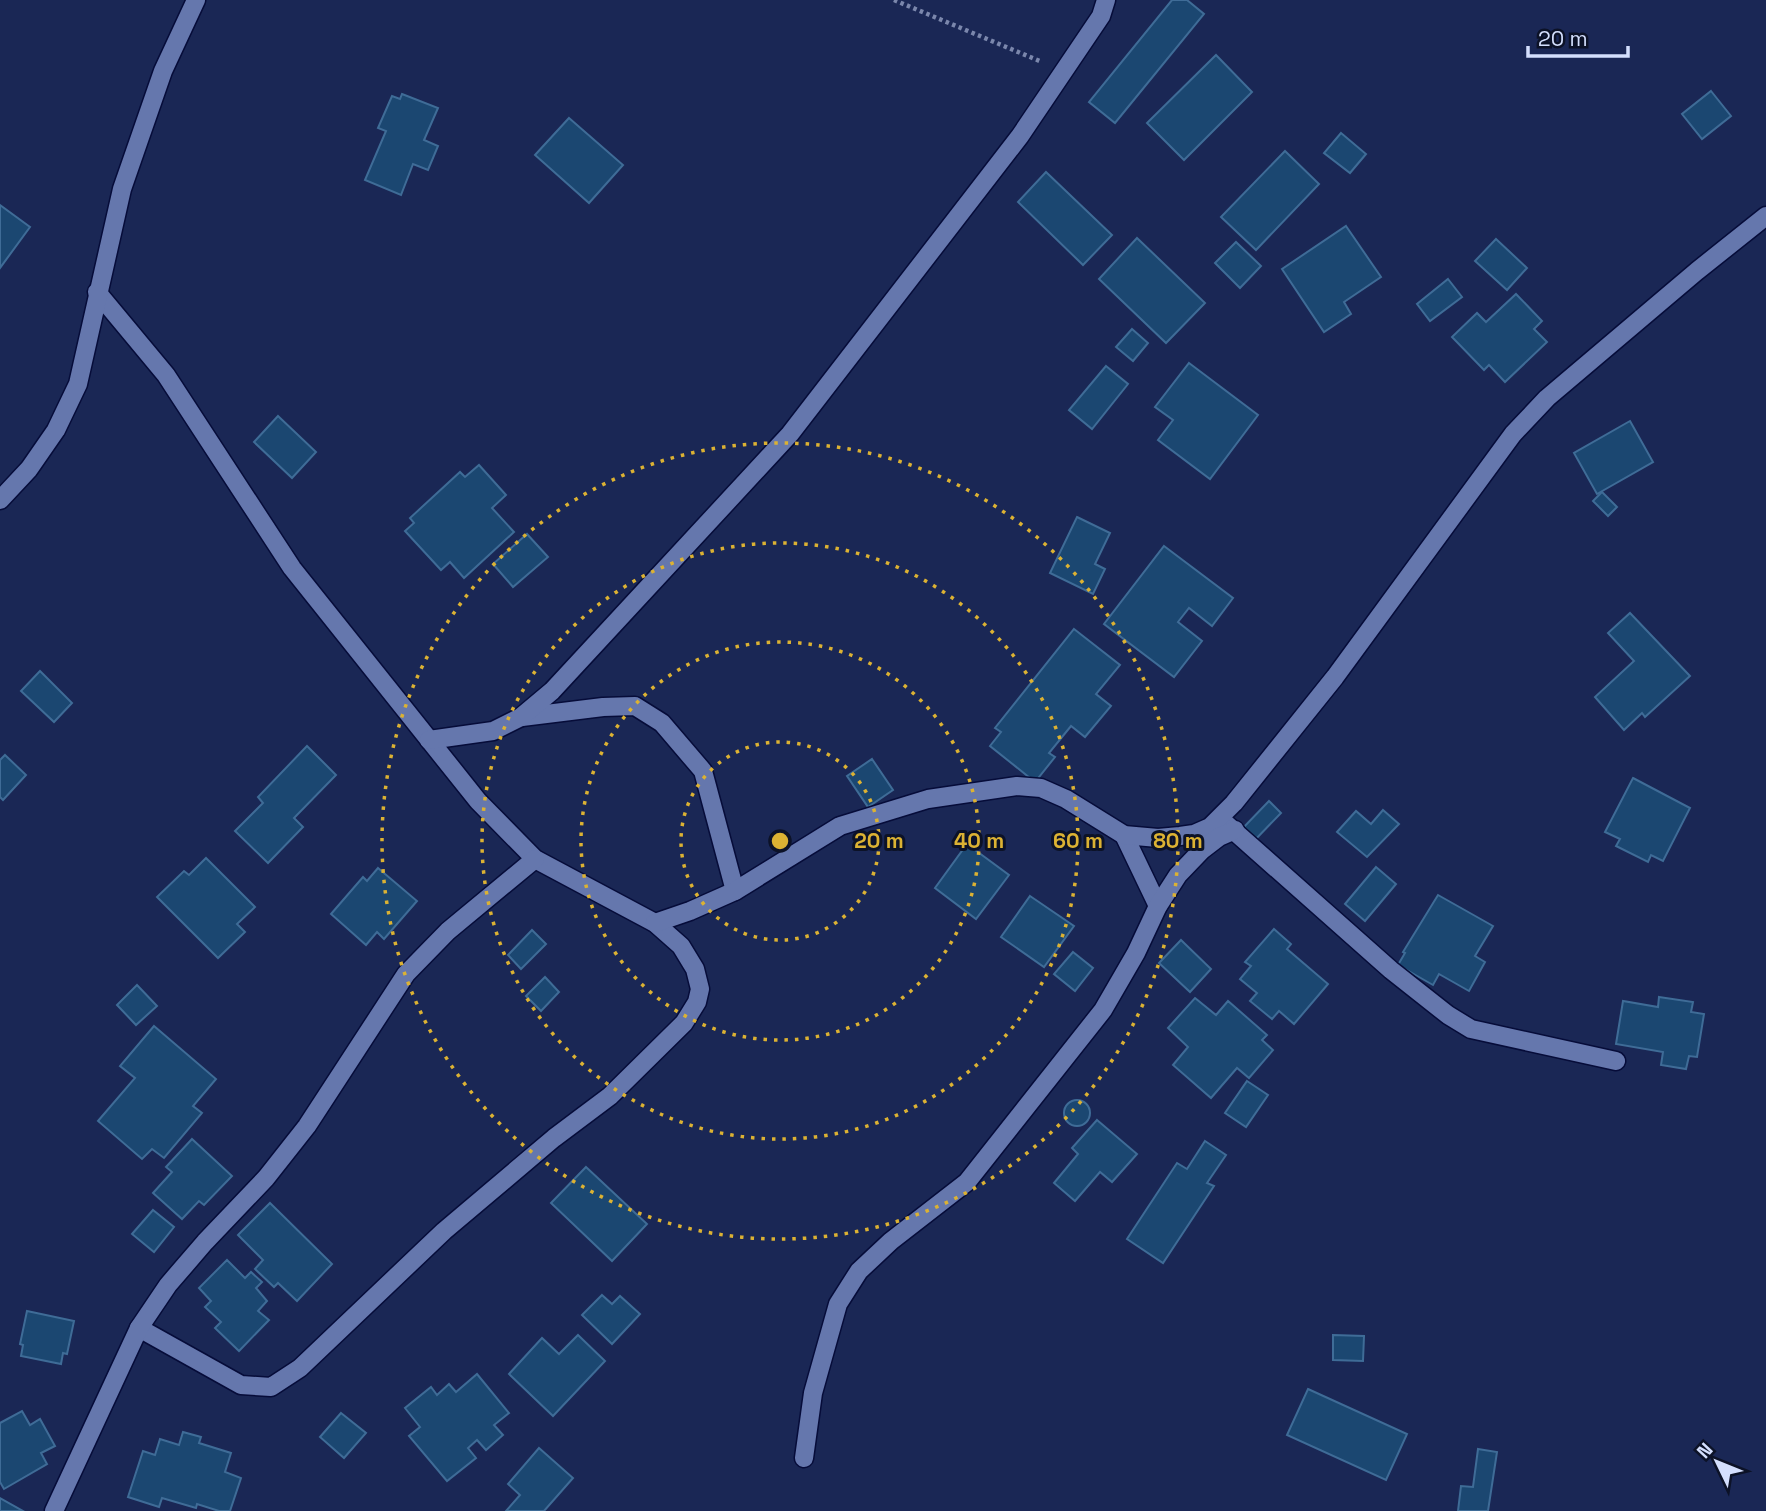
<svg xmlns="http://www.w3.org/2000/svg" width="1766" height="1511" viewBox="0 0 1766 1511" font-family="'Space Grotesk',sans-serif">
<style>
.building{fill:#1b4771;stroke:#3f6c97;stroke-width:2}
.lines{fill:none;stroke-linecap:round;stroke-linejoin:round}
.minor-casing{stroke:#060c39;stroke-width:21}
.path{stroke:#7b87ac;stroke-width:4.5;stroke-dasharray:3.5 3.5;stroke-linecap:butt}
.minor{stroke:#6577ad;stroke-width:18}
.ring{fill:none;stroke:#dcb233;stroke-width:3.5;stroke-dasharray:3.5 7}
.centre{fill:#dcb233;stroke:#0c1227;stroke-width:3.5}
.ring-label{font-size:21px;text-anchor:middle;font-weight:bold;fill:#dcb233;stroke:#0c1227;stroke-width:6;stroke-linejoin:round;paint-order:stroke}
</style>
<rect width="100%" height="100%" fill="#1a2755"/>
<g class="building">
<path d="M1172,0H1187L1204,14L1115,123L1089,102Z"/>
<path d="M1216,55L1252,92L1184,160L1147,123Z"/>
<path d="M1711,91L1731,116L1702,139L1682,114Z"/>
<path d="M402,94L438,108L424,140L438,146L428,170L413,164L401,195L365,180L386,131L378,128L392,96L400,99Z"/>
<path d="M569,118L623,165L589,203L535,155Z"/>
<path d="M1341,133L1366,154L1350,173L1324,153Z"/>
<path d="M1285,151L1319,184L1256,250L1221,217Z"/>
<path d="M1046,172L1112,235L1083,265L1018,202Z"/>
<path d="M0,205L30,227L0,268Z"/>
<path d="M1346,226L1381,277L1344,302L1351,314L1324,332L1282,269Z"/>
<path d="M1137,238L1205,303L1166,343L1099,279Z"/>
<path d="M1496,239L1527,268L1507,290L1475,261Z"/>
<path d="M1236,242L1261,266L1240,288L1215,263Z"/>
<path d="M1448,279L1462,297L1430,321L1417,304Z"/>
<path d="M1516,294L1542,321L1534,329L1547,342L1505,382L1489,365L1484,370L1452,337L1477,313L1486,322Z"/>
<path d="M1132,329L1148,343L1133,361L1116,347Z"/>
<path d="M1189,363L1258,415L1210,479L1158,440L1173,420L1155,407Z"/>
<path d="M1106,366L1128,384L1092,429L1069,410Z"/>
<path d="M278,416L316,452L292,478L254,442Z"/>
<path d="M1630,421L1653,462L1597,494L1574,453Z"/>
<path d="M479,465L506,495L492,508L514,532L464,578L450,562L441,570L405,531L414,523L410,518L460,472L465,477Z"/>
<path d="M1602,492L1617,507L1608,516L1593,501Z"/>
<path d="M1077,517L1110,533L1095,564L1105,569L1093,594L1050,573Z"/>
<path d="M527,534L548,557L513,587L493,564Z"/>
<path d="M1164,546L1233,598L1212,626L1189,608L1178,622L1202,641L1174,677L1104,624Z"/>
<path d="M1630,613L1690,676L1645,717L1642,713L1624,730L1595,697L1634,661L1608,633Z"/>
<path d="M1074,629L1120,665L1096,694L1111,706L1085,737L1071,726L1049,753L1055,757L1035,782L990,746L1001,732L995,728Z"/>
<path d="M40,671L72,703L54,722L21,691Z"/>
<path d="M307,746L336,775L294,818L303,827L268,863L235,831L263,803L258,797Z"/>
<path d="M5,755L26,775L3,800L0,797V760Z"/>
<path d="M872,759L893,790L868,807L847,776Z"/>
<path d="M1633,778L1690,808L1663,861L1651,855L1648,862L1616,846L1620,839L1605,832Z"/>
<path d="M1269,801L1281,813L1252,843L1240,831Z"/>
<path d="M1383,810L1399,824L1367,857L1337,832L1356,811L1371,824Z"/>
<path d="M967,844L1009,875L976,919L935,888Z"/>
<path d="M206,858L255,907L237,924L245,932L218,958L157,897L184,871L189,875Z"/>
<path d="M1376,867L1396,884L1365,921L1345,904Z"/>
<path d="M378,868L417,901L384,939L377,932L366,945L331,914L363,877L367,881Z"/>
<path d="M1438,895L1493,926L1475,956L1485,962L1469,991L1439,974L1433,985L1398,965L1405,953L1403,952Z"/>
<path d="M1030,896L1074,926L1044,967L1001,937Z"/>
<path d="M1274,929L1291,944L1287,949L1328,984L1294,1024L1279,1011L1272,1019L1250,1001L1257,993L1240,979L1251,966L1245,962Z"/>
<path d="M532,930L546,944L521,969L508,955Z"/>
<path d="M1181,940L1211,969L1190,992L1159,963Z"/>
<path d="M1073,952L1093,968L1075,991L1054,974Z"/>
<path d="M545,977L559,992L541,1011L526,996Z"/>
<path d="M137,985L157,1006L136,1025L117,1005Z"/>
<path d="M1659,997L1693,1002L1691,1012L1704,1014L1697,1057L1689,1056L1686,1069L1661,1065L1663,1052L1616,1044L1623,1001L1658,1007Z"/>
<path d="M1195,998L1216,1015L1228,1001L1267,1035L1262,1040L1273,1050L1249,1078L1237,1068L1211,1098L1173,1065L1188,1047L1168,1028Z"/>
<path d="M154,1026L216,1079L193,1106L202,1113L164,1158L152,1149L142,1159L98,1121L135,1078L120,1066Z"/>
<path d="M1247,1081L1268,1095L1246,1127L1225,1113Z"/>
<circle cx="1077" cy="1113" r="13"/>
<path d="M1097,1120L1137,1154L1112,1182L1100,1172L1075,1201L1054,1183L1078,1154L1072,1148Z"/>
<path d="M192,1139L232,1176L204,1205L199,1201L182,1219L153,1193L172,1172L166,1167Z"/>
<path d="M1205,1141L1226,1155L1207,1183L1214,1186L1163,1263L1127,1239L1177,1163L1187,1169Z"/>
<path d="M586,1167L647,1224L612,1261L551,1203Z"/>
<path d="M270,1203L332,1264L297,1301L278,1283L274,1287L255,1269L263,1260L238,1235Z"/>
<path d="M153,1210L174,1227L154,1252L132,1234Z"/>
<path d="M227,1260L245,1278L251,1272L262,1282L256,1288L267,1301L258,1311L269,1320L239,1351L215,1328L221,1322L205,1307L211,1301L199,1288Z"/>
<path d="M602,1295L612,1304L620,1296L640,1314L612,1344L582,1315Z"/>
<path d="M27,1311L74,1321L67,1354L63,1353L61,1364L21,1356L23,1345L20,1344Z"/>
<path d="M578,1335L605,1361L553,1416L509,1374L542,1338L559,1354Z"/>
<path d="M1333,1335L1364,1336L1363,1361L1333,1360Z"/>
<path d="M477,1374L509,1413L494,1425L503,1435L486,1450L477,1440L468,1448L476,1458L447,1481L409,1436L420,1427L405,1408L431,1387L437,1395L449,1384L456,1392Z"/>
<path d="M1308,1389L1407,1434L1386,1480L1287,1435Z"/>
<path d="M22,1411L30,1425L40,1419L55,1446L41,1453L47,1464L4,1489L0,1482V1423Z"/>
<path d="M341,1413L366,1433L344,1458L320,1437Z"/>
<path d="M183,1432L201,1437L199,1443L231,1453L225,1472L241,1478L230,1511H219L197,1504L196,1508L162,1498L159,1507L128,1497L143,1451L155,1455L160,1439L179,1445Z"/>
<path d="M539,1448L573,1478L544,1511H506L520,1495L508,1484Z"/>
<path d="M1478,1449L1497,1452L1488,1511H1458L1461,1486L1473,1487Z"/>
<path d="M0,1498L23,1511H0Z"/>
</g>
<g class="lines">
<g class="minor-casing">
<g id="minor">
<path d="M97,292L166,375L292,568L478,801L535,859L655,923L681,946L695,969L700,989L697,1002L684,1023L610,1096L554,1138L444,1231L300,1368L271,1387L241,1385L139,1328"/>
<path d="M0,500L29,469L56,430L78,384L122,189L163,71L196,0"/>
<path d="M522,717L603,707L635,706L662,723L703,771L735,891"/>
<path d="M429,740L493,731L521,717L552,691L790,434L1020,136L1101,16L1106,0"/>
<path d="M1225,823L1391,970L1448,1015L1471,1029L1616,1061"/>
<path d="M1124,835L1158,906"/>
<path d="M655,923L690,911L735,891L840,826L928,799L1017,786L1041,788L1066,799L1124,835L1158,838L1180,836L1194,834L1210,827L1234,803L1335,677L1513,434L1547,398L1697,271L1766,216"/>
<path d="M804,1458L813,1393L838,1304L859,1271L891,1241L967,1182L1103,1010L1136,953L1158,906L1178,875L1202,850L1219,837L1235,830"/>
<path d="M54,1511L139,1328L168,1285L205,1242L266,1178L307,1126L406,974L448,931L535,859"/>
</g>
</g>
<path class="path" d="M894,0L1042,62"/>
<use href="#minor" class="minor"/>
</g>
<g class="ring">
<circle cx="780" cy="841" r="99"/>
<circle cx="780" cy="841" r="199"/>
<circle cx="780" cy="841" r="298"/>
<circle cx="780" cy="841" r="398"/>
</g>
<circle cx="780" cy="841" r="10" class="centre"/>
<g class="ring-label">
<text x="879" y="848">20 m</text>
<text x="979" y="848">40 m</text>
<text x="1078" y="848">60 m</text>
<text x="1178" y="848">80 m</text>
</g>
<g transform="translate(1717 1462) rotate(313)" stroke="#0c1227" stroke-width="5" paint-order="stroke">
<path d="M0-5L12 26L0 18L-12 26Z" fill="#d4dffd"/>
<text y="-10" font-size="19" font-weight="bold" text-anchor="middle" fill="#d4dffd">N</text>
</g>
<path d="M1528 46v10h100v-10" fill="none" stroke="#d4dffd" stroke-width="3.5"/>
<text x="1538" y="46" font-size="21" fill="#d4dffd" stroke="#0c1227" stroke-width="5" paint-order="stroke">20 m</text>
</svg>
